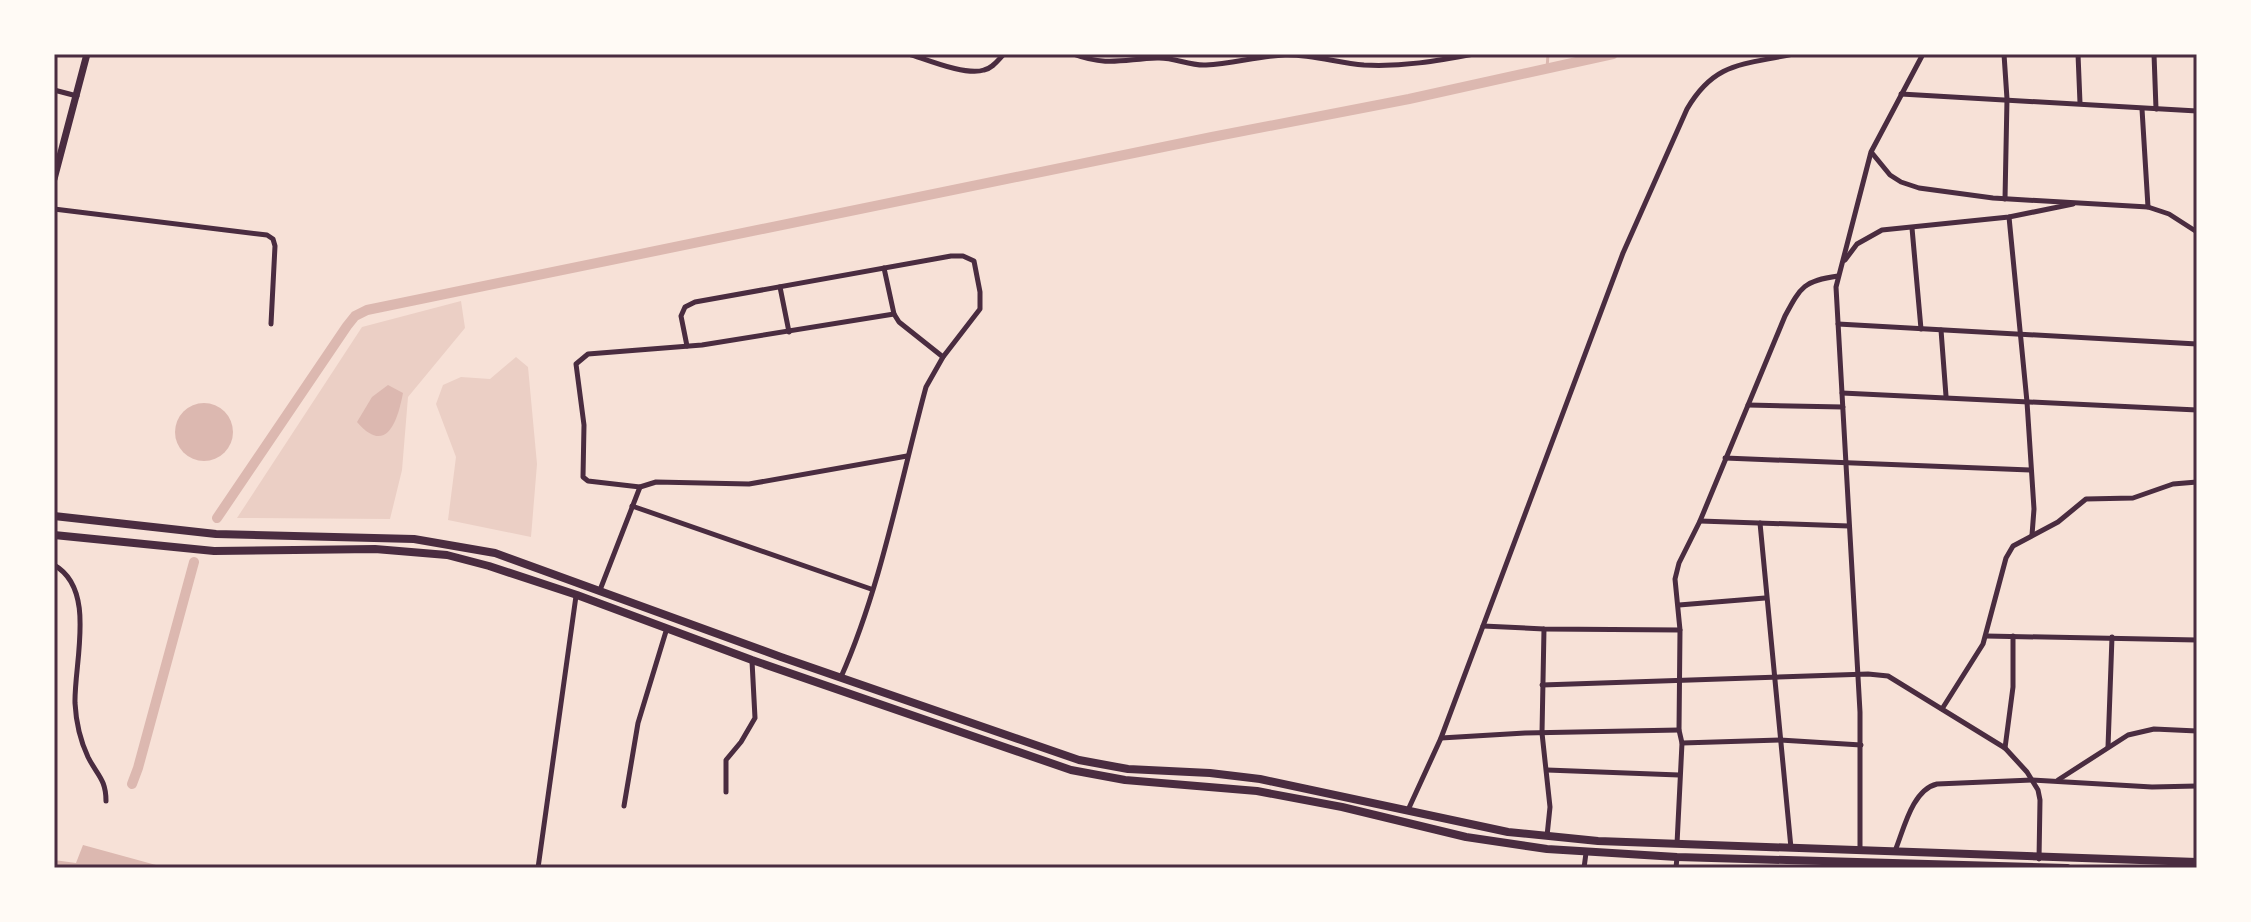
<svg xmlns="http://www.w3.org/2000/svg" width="2251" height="922" viewBox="0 0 2251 922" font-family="'Exo 2',sans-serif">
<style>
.green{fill:#ebcfc5}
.water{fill:#dcb8b0}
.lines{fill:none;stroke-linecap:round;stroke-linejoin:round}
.stream{stroke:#dcb8b0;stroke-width:3}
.canal{stroke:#dcb8b0;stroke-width:10}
.minor{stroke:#4a2c40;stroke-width:5}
.tertiary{stroke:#4a2c40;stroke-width:7}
.secondary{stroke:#4a2c40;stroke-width:8}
.neatline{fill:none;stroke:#4a2c40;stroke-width:3}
</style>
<rect width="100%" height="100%" fill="#f7e1d7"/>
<g class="green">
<path d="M461,301L465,328L408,397L402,470L390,519L237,518L362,327Z"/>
<path d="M516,357L528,367L537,464L531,537L448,520L456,457L436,404L443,385L461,377L490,379Z"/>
</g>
<g class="water">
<path d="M388,385L403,393C398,419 387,457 357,422L372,397Z"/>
<circle cx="204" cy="432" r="29"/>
<path d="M83,845L156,865L195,868H54V860L76,863Z"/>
</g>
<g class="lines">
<path class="stream" d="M1547,69L1548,54"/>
<g class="canal">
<path d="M217,518L347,326L355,316L367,310L1212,137L1409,99L1613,54"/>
<path d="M132,784L138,768L194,562"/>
</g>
<g class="minor">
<path d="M909,54C928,60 966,76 984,70C993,68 998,60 1004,54"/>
<path d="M1073,54C1108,67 1124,59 1157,58C1174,57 1189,66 1206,65C1232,64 1258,56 1285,55C1311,54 1338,63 1364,65C1402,67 1437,61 1474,54"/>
<path d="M2004,54L2007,99L2005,199"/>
<path d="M2078,54L2080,103"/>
<path d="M2154,54L2156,109"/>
<path d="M54,90L77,96"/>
<path d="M1901,94L2197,111"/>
<path d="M2142,109L2148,207"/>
<path d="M1872,153L1890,175L1901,182L1919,188L1993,198L2148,207L2169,214L2197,232"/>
<path d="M54,209L267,235L273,239L275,246L271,324"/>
<path d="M2009,217L2027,402L2034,509L2032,535"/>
<path d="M1912,228L1921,329"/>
<path d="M1845,260L1857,244L1882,230L2009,217L2073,204"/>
<path d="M884,268L894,314L899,322L943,357"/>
<path d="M780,287L789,332"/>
<path d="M894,314L702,345L588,354L576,364L584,425L583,477L588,481L640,487L656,482L749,484L907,456"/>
<path d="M1838,324L2197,344"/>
<path d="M1941,330L1946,396"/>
<path d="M687,346L681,316L685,307L695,302L951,256H963L974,261L980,292V309L943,357L926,387C900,483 881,587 841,677"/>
<path d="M1842,393L2197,410"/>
<path d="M1748,405L1843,407"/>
<path d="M1725,458L2030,470"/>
<path d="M632,506L871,589"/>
<path d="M1700,521L1849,526"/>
<path d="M1760,523L1791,848"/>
<path d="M54,565C97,589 74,662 75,703C76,722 80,740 88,757C97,775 106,779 106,801"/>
<path d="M600,590L640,487"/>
<path d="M1679,605L1765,598"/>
<path d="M1483,626L1544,629L1680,630"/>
<path d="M1544,629L1542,733L1550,807L1547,836"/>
<path d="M1986,636L2197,640"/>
<path d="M1542,685L1868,674L1888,676L2005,748L2027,772L2038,790L2040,800L2039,859"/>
<path d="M1942,709L1983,644L2006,558L2013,546L2058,522L2086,499L2133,498L2173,484L2197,482"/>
<path d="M1441,738L1525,733L1679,730"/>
<path d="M1682,743L1780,740L1861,745"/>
<path d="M2108,747L2112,637"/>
<path d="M2005,748L2013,687V636"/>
<path d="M1547,770L1679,775"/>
<path d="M2058,780L2128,735L2154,729L2197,731"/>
<path d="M726,792V760L741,742L755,718L752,661"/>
<path d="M624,806L638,723L667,628"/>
<path d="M1408,810L1441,738L1623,253L1687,109C1715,61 1744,65 1793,54"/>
<path d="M1677,844L1682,743L1679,730L1680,630L1675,579L1679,563L1700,521L1785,316C1801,286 1804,281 1838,276"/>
<path d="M1860,850V712L1836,287L1871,152L1923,54"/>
<path d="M1895,851C1904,829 1912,790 1937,784L2032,780L2152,787L2197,786"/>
<path d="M538,868L576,596"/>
<path d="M1584,868L1586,853"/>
<path d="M1676,868L1677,857"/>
</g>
<path class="tertiary" d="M54,179L87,54"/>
<g class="secondary">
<path d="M54,516L216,534L414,539L495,553L781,657L1079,760L1128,769L1210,773L1260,779L1508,832L1598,841L2197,862"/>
<path d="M54,535L214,551L375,549L447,555L489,566L577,595L752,660L1071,770L1125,780L1257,791L1342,807L1466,837L1547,849L1677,857L2067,868"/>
</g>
</g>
<rect width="2251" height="922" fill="none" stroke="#fffaf5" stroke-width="112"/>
<rect x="56" y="56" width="2139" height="810" class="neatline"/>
</svg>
